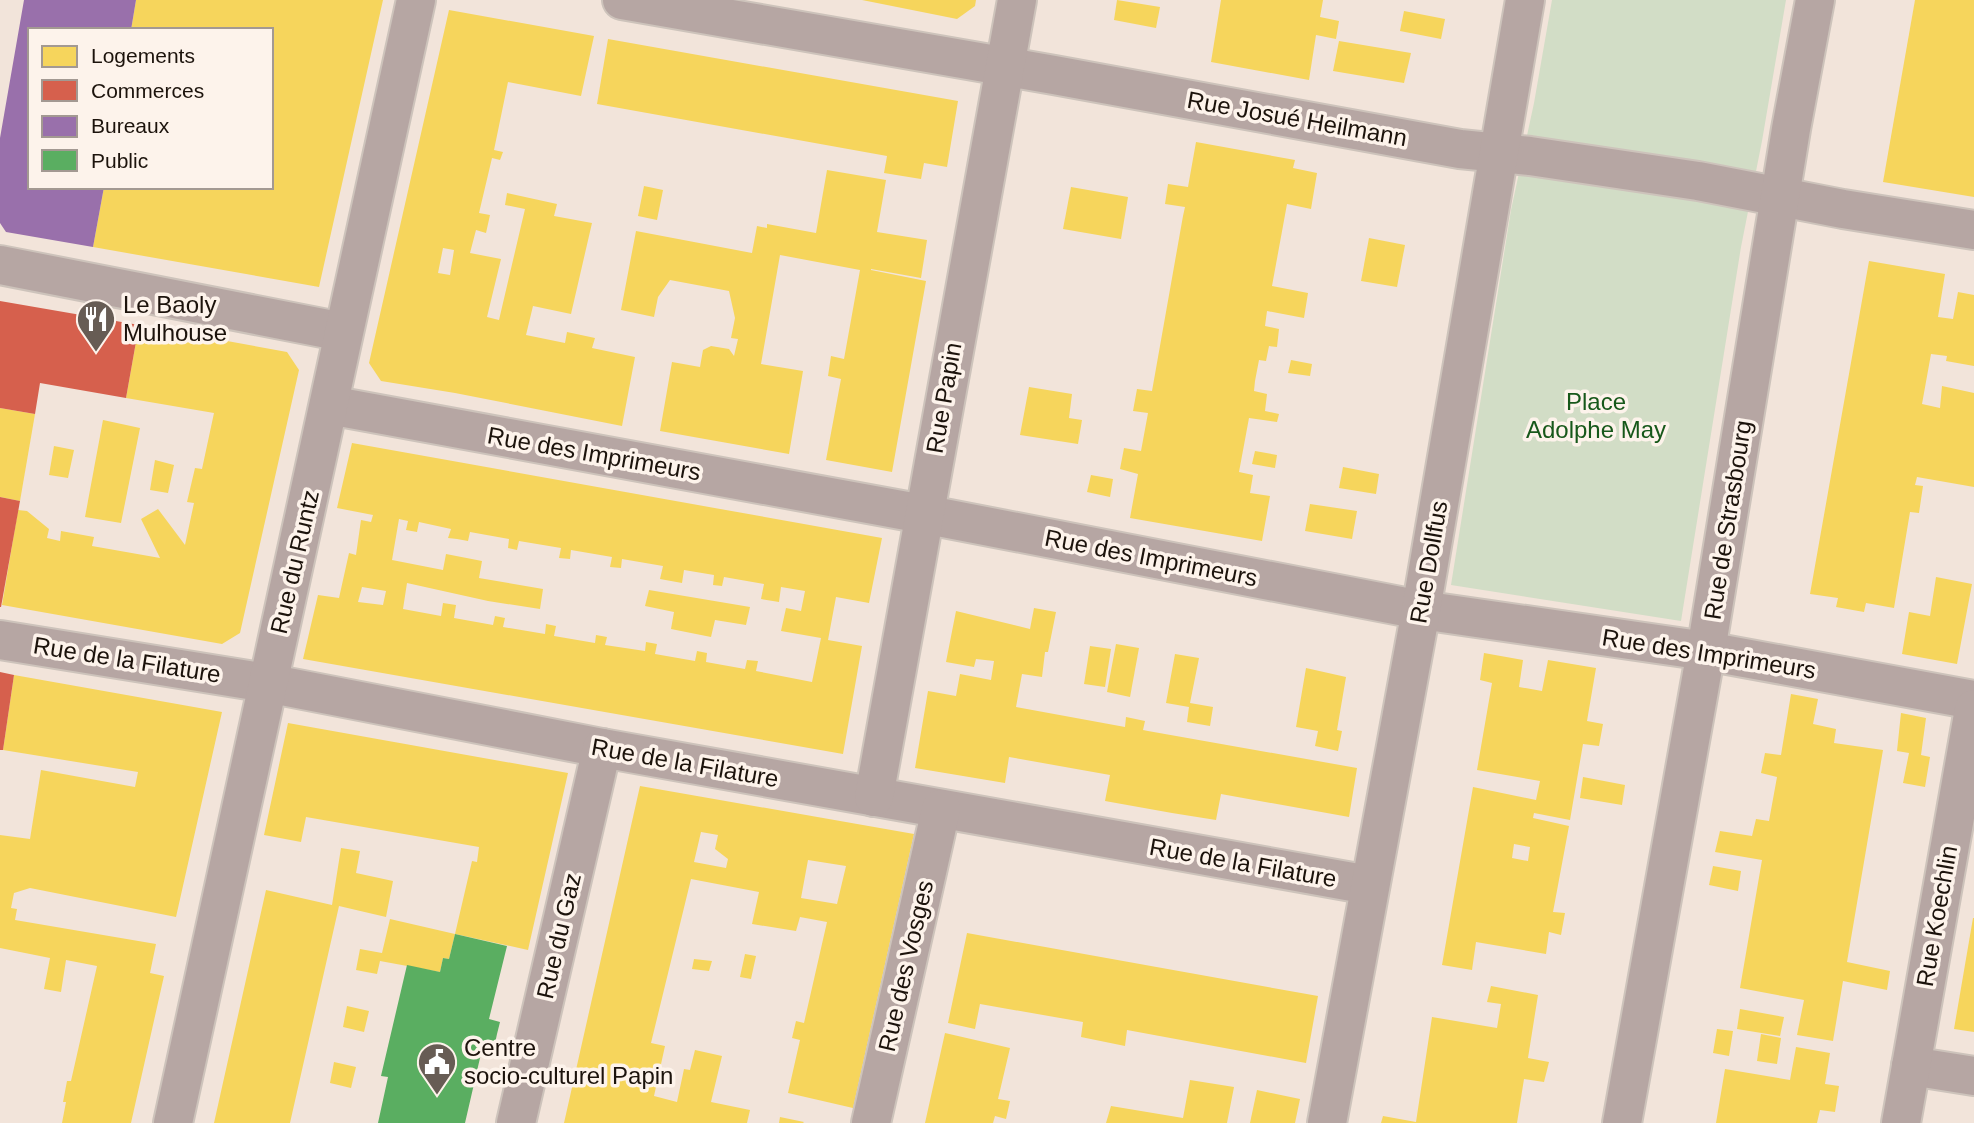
<svg xmlns="http://www.w3.org/2000/svg" width="1974" height="1123" viewBox="0 0 1974 1123" font-family="Helvetica,sans-serif">
<style>
.green{fill:#d2ddc6}
.homes{fill:#f6d55c;fill-rule:evenodd}
.shops{fill:#d6604d}
.offices{fill:#9970ab}
.public{fill:#5aae61}
.lines{fill:none;stroke-linecap:round;stroke-linejoin:round}
.street-casing{stroke:#cdc3bb;stroke-width:42}
.street{stroke:#b6a6a3;stroke-width:38}
.labels{text-anchor:middle;stroke-width:7;stroke-linejoin:round;paint-order:stroke}
.street-label{font-size:24px;fill:#1c130c;stroke:#fdf3eb}
.poi-label{font-size:24px;fill:#1c130c;stroke:#fdf3eb;text-anchor:start}
.park-label{font-size:24px;fill:#17581a;stroke:#fdf3eb}
</style>
<rect width="100%" height="100%" fill="#f2e4da"/>
<path class="green" d="M1552,0H1786L1762,141L1741,247L1681,621L1451,585L1511,210L1534,103Z"/>
<g class="homes">
<path d="M136,0H383L319,287L93,247L104,187H271V30H131Z"/>
<path d="M862,0H976L975,6L957,19Z"/>
<path d="M1117,0L1160,7L1156,28L1114,20Z"/>
<path d="M1221,0H1323L1320,17L1339,21L1336,39L1316,35L1309,80L1211,62Z"/>
<path d="M1915,0H1974V197L1883,182Z"/>
<path d="M449,10L594,36L581,96L508,82L494,150L503,152L500,160L492,158L479,213L490,215L486,233L476,230L470,253L501,259L487,317L499,320L525,209L505,205L507,193L557,204L554,216L592,223L571,314L533,306L526,335L565,343L567,332L595,338L592,348L635,357L622,426L455,393L381,381L369,363ZM443,248L454,250L450,275L438,273Z"/>
<path d="M1404,11L1445,19L1441,39L1400,31Z"/>
<path d="M608,39L958,101L947,167L924,163L921,179L884,173L887,156L597,104Z"/>
<path d="M1339,41L1411,53L1404,83L1333,71Z"/>
<path d="M1196,142L1295,160L1293,168L1317,173L1311,209L1287,204L1272,286L1308,293L1304,318L1267,311L1265,326L1279,329L1277,347L1269,346L1266,361L1259,360L1255,381L1254,391L1267,394L1265,411L1279,414L1277,422L1249,418L1239,472L1253,475L1250,493L1270,496L1262,541L1130,518L1138,474L1120,469L1124,448L1141,451L1148,413L1133,411L1137,389L1152,391L1183,216L1185,207L1165,204L1168,184L1188,187Z"/>
<path d="M827,170L886,180L877,232L927,240L921,278L871,269V270L926,281L892,472L826,460L841,379L828,376L831,356L844,359L860,270L780,255L761,364L803,371L789,454L660,431L672,362L700,367L703,350L711,346L729,349L734,356L738,339L731,338L735,318L729,291L670,280L658,297L654,317L621,310L636,231L752,253L757,226L767,228V224L816,233Z"/>
<path d="M644,186L663,190L657,220L638,216Z"/>
<path d="M1071,187L1128,197L1121,239L1063,229Z"/>
<path d="M1369,238L1405,245L1397,287L1361,281Z"/>
<path d="M1869,261L1945,274L1938,317L1953,319L1958,292L1974,295V366L1946,361L1947,356L1931,354L1922,404L1940,408L1942,386L1974,393V487L1917,477L1915,485L1923,486L1919,513L1910,512L1894,608L1866,603L1864,612L1836,607L1838,598L1810,594Z"/>
<path d="M139,325L287,352L299,370L240,633L222,644L2,605L18,510L27,511L49,529L47,538L60,541L61,531L94,537L92,546L160,558L141,519L158,509L185,545L194,503L187,502L195,468L202,469L214,413L126,398Z"/>
<path d="M1291,360L1312,364L1310,376L1288,373Z"/>
<path d="M1029,387L1072,394L1069,418L1082,420L1078,444L1020,435Z"/>
<path d="M0,408L35,414L20,501L0,497Z"/>
<path d="M103,420L140,428L121,523L85,517Z"/>
<path d="M352,443L882,538L869,603L836,597L828,640L862,646L843,754L303,659L318,595L339,598L349,553L356,555L361,520L371,522L373,515L337,508ZM399,519L408,521L406,530L417,532L419,522L451,529L448,538L457,539L468,541L470,532L509,539L508,548L517,550L519,541L561,548L559,558L570,559L571,550L612,557L610,567L621,568L622,559L663,566L660,579L682,583L684,570L714,575L713,585L722,586L724,577L764,584L761,599L779,602L781,587L805,591L801,611L786,608L781,631L821,638L812,682L756,671L758,661L747,660L745,669L706,662L707,653L697,651L695,661L655,654L657,644L646,642L645,651L605,645L607,637L596,635L595,643L554,636L556,626L546,624L545,634L503,627L505,618L495,616L493,625L454,618L456,605L443,603L441,616L403,609L407,583L488,601L540,609L543,589L479,578L482,561L446,554L443,570L392,560ZM362,587L386,591L383,605L358,602Z"/>
<path d="M54,446L74,450L68,478L49,475Z"/>
<path d="M1255,451L1277,455L1275,468L1252,464Z"/>
<path d="M155,460L174,465L168,493L150,490Z"/>
<path d="M1343,467L1379,474L1376,494L1339,488Z"/>
<path d="M1091,475L1113,479L1110,497L1087,492Z"/>
<path d="M1310,504L1357,511L1352,539L1305,531Z"/>
<path d="M1936,577L1972,584L1957,664L1902,654L1909,612L1930,616Z"/>
<path d="M649,590L750,607L746,625L715,620L711,637L671,629L674,612L645,606Z"/>
<path d="M1034,608L1056,612L1048,652H1045L1042,677L1022,674L1016,707L1125,727L1126,717L1145,721L1143,730L1148,731L1357,768L1349,817L1221,794L1216,820L1172,813L1105,801L1110,775L1009,757L1005,783L915,768L928,691L956,696L960,674L991,680L994,661L976,659L974,667L946,662L956,611L1030,629Z"/>
<path d="M1116,644L1139,648L1130,697L1107,692Z"/>
<path d="M1090,646L1111,649L1105,687L1084,684Z"/>
<path d="M1484,653L1523,660L1519,687L1542,691L1548,660L1596,668L1587,721L1603,724L1599,746L1583,744L1570,820L1534,813L1533,818L1569,826L1553,912L1565,913L1561,935L1549,932L1546,954L1476,942L1472,970L1442,965L1473,787L1536,800L1540,781L1477,770L1492,683L1480,680ZM1514,844L1530,847L1528,861L1512,858Z"/>
<path d="M1175,654L1199,658L1190,703L1213,707L1210,726L1187,722L1189,707L1166,703Z"/>
<path d="M1306,668L1346,677L1337,730L1342,731L1338,751L1315,746L1318,731L1296,727Z"/>
<path d="M14,675L222,712L176,917L30,888L14,893L11,908L17,909L15,920L156,944L150,973L164,976L131,1123H62L66,1102H63L67,1081H71L97,966L66,960L61,992L44,989L50,958L0,948V835L30,839L41,770L135,787L138,772L3,750Z"/>
<path d="M1791,694L1818,699L1813,724L1836,729L1834,743L1883,750L1847,962L1890,971L1887,990L1843,981L1833,1041L1797,1035L1804,1000L1740,988L1762,860L1715,852L1720,831L1752,836L1756,819L1769,821L1777,777L1761,773L1765,753L1781,755Z"/>
<path d="M1901,713L1926,718L1921,755L1930,757L1925,787L1903,783L1909,753L1897,751Z"/>
<path d="M288,723L568,773L528,950L455,934L449,959L443,958L440,972L380,961L377,974L356,970L360,949L382,953L390,919L455,934L472,861L477,862L479,847L306,817L301,842L264,835Z"/>
<path d="M1583,777L1625,785L1622,805L1580,798Z"/>
<path d="M640,786L914,834L853,1108L788,1093L800,1040L792,1038L796,1021L804,1023L827,922L800,917L796,931L752,924L759,892L691,879L651,1043L665,1046L654,1096L677,1102L684,1069L690,1070L695,1050L722,1056L711,1102L750,1110L747,1123H564ZM701,832L718,835L715,849L728,859L726,868L694,862ZM808,860L846,866L837,904L801,898Z"/>
<path d="M341,848L360,851L356,873L393,881L386,917L339,906L290,1123H214L266,890L332,905Z"/>
<path d="M1713,866L1741,871L1738,891L1709,885Z"/>
<path d="M1973,918H1974V1032L1954,1029Z"/>
<path d="M967,933L1318,996L1306,1063L1127,1030L1125,1046L1081,1037L1083,1022L980,1004L975,1029L948,1023Z"/>
<path d="M745,954L756,956L751,979L740,977Z"/>
<path d="M694,959L712,961L709,971L692,969Z"/>
<path d="M1491,986L1538,995L1528,1058L1549,1062L1544,1082L1524,1079L1517,1123H1381L1383,1116L1416,1122L1432,1017L1497,1028L1501,1004L1487,1002Z"/>
<path d="M347,1006L369,1011L364,1032L343,1027Z"/>
<path d="M1740,1009L1784,1017L1780,1036L1737,1029Z"/>
<path d="M1717,1029L1733,1031L1729,1056L1713,1053Z"/>
<path d="M945,1033L1010,1048L998,1099L1010,1101L1006,1119L995,1116L993,1123H925Z"/>
<path d="M1761,1034L1781,1038L1777,1064L1757,1061Z"/>
<path d="M1796,1047L1830,1053L1825,1084L1839,1086L1835,1112L1820,1110L1817,1123H1716L1725,1069L1790,1080Z"/>
<path d="M334,1062L356,1067L351,1088L330,1083Z"/>
<path d="M1190,1080L1234,1087L1227,1123H1106L1111,1106L1183,1118Z"/>
<path d="M1257,1090L1300,1099L1295,1123H1250Z"/>
<path d="M780,1117L804,1122L803,1123H779Z"/>
</g>
<g class="shops">
<path d="M0,301L139,325L126,398L40,383L35,414L0,408Z"/>
<path d="M0,497L20,501L1,607H0Z"/>
<path d="M0,672L14,675L3,750H0Z"/>
</g>
<path class="offices" d="M24,0H136L131,30H30V187H104L93,247L6,232L0,223V138Z"/>
<path class="public" d="M455,934L507,946L489,1019L500,1022L497,1034L494,1048L483,1045L465,1123H378L388,1077L381,1076L407,965L440,972L443,958L449,959Z"/>
<g class="lines">
<g class="street-casing">
<g id="street">
<path d="M622,0L1054,75L1460,149L1530,156L1698,181L1843,209L1974,230"/>
<path d="M0,265L343,332"/>
<path d="M329,405L923,514L1421,610L1706,651L1974,700"/>
<path d="M0,640L267,683L602,748L1369,885"/>
<path d="M874,797L1017,0"/>
<path d="M1911,1066L1974,1076"/>
<path d="M173,1123L416,0"/>
<path d="M516,1123L602,748"/>
<path d="M871,1123L941,809"/>
<path d="M1327,1123L1421,610L1525,0"/>
<path d="M1622,1123L1706,651L1791,129L1815,0"/>
<path d="M1901,1123L1974,709"/>
</g>
</g>
<use href="#street" class="street"/>
</g>
<defs>
<g id="restaurant-pin" transform="scale(2.0125)"><path d="M0 17L-7.5 6A9.5 9.5 0 1 1 7.5 6Z" fill="#675c54" stroke="#fdf3eb"/><path d="M-5-6h1v4h1v-4h1v4h1v-4h1v5L-1.5 .5V6h-2V.5L-5-1ZM5-6V6H3V1.5H1.5Q1.5-4 5-6Z" fill="#fff"/></g>
<g id="civic-pin" transform="scale(2.0125)"><path d="M0 17L-7.5 6A9.5 9.5 0 1 1 7.5 6Z" fill="#675c54" stroke="#fdf3eb"/><path d="M-.6-6.5H3V-4.5H.6V-3L4-1V1h2V6H-6V1h2V-1L-.6-3ZM-1.2 2.5V6h2.4V2.5Z" fill="#fff"/></g>
</defs>
<g fill-rule="evenodd">
<use href="#restaurant-pin" x="96" y="319"/>
<use href="#civic-pin" x="437" y="1062"/>
</g>
<g class="labels">
<g class="street-label">
<text transform="translate(1297 119) rotate(10)" y="8">Rue Josué Heilmann</text>
<text transform="translate(944 398) rotate(-80)" y="8">Rue Papin</text>
<text transform="translate(594 454) rotate(10)" y="8">Rue des Imprimeurs</text>
<text transform="translate(1728 520) rotate(-81)" y="8">Rue de Strasbourg</text>
<text transform="translate(1151 558) rotate(11)" y="8">Rue des Imprimeurs</text>
<text transform="translate(295 562) rotate(-77)" y="8">Rue du Runtz</text>
<text transform="translate(1429 562) rotate(-80)" y="8">Rue Dollfus</text>
<text transform="translate(1709 654) rotate(9)" y="8">Rue des Imprimeurs</text>
<text transform="translate(127 660) rotate(9)" y="8">Rue de la Filature</text>
<text transform="translate(685 763) rotate(10)" y="8">Rue de la Filature</text>
<text transform="translate(1243 863) rotate(10)" y="8">Rue de la Filature</text>
<text transform="translate(1937 916) rotate(-80)" y="8">Rue Koechlin</text>
<text transform="translate(559 936) rotate(-77)" y="8">Rue du Gaz</text>
<text transform="translate(906 966) rotate(-77)" y="8">Rue des Vosges</text>
</g>
<g class="poi-label">
<text x="123" y="313">Le Baoly<tspan x="123" dy="28">Mulhouse</tspan></text>
<text x="464" y="1056">Centre<tspan x="464" dy="28">socio-culturel Papin</tspan></text>
</g>
<g class="park-label">
<text x="1596" y="410">Place<tspan x="1596" dy="28">Adolphe May</tspan></text>
</g>
</g>
<rect x="28" y="28" width="245" height="161" fill="#fdf3eb" stroke="#a39992" stroke-width="2"/>
<rect x="42" y="46" width="35" height="21" fill="#f6d55c" stroke="#a39992" stroke-width="2"/>
<text x="91" y="63" font-size="21" fill="#1c130c">Logements</text>
<rect x="42" y="80" width="35" height="21" fill="#d6604d" stroke="#a39992" stroke-width="2"/>
<text x="91" y="98" font-size="21" fill="#1c130c">Commerces</text>
<rect x="42" y="116" width="35" height="21" fill="#9970ab" stroke="#a39992" stroke-width="2"/>
<text x="91" y="133" font-size="21" fill="#1c130c">Bureaux</text>
<rect x="42" y="150" width="35" height="21" fill="#5aae61" stroke="#a39992" stroke-width="2"/>
<text x="91" y="168" font-size="21" fill="#1c130c">Public</text>
</svg>
